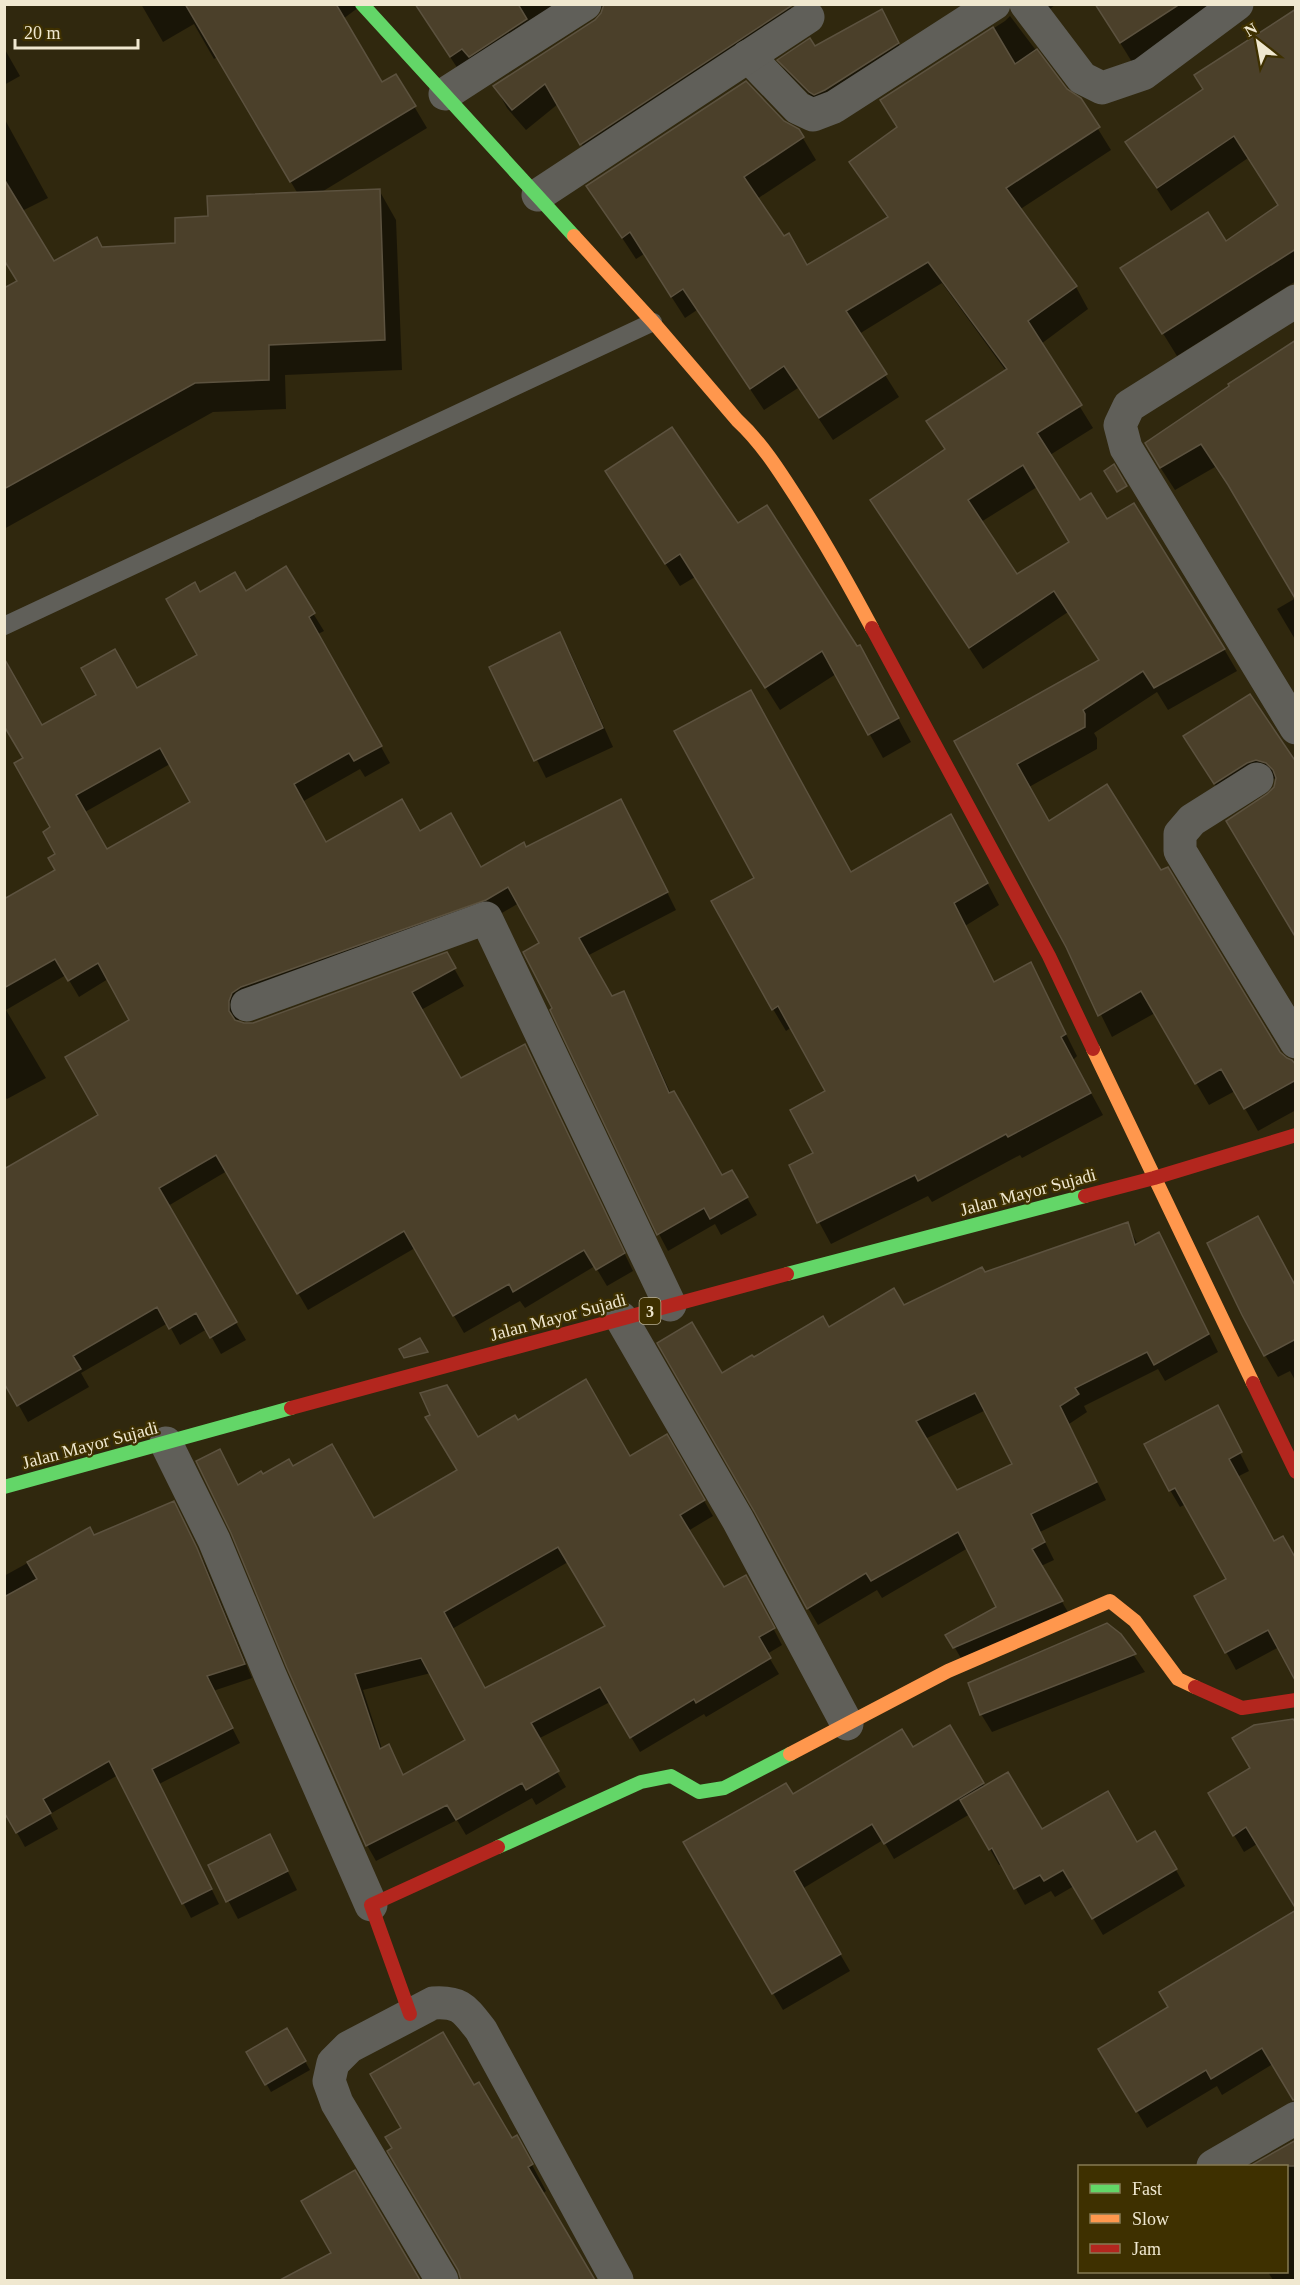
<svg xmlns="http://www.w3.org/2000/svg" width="1300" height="2285" viewBox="0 0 1300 2285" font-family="'Times New Roman',serif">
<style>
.shadow{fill:#0007;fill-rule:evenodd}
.building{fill:#4b402a;stroke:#5c523f;stroke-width:1.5;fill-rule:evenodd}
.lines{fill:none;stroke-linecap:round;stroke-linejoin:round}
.lane{stroke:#605f59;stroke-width:18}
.street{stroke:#605f59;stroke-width:33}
.fast{stroke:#63d668;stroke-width:14}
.slow{stroke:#ff974d;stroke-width:14}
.jam{stroke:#b3261e;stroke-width:14}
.labels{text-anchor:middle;stroke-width:4.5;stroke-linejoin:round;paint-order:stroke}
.shield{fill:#3e3000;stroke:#bbb192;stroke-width:1.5}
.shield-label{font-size:16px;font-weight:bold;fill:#f0e8d0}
.street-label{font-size:18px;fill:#f0e8d0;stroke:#3e3000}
</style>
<rect width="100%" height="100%" fill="#30280e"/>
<g class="shadow">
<path d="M141,4H363L343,19L382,84L396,76L427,128L320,193L379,190L396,220L402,370L285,375L286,409L213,412L4,529V290L19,282L4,257V118L48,198L22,211L53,263L101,248L177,244L209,218L298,194L217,57L214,59L194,24L163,42Z"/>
<path d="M415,4H789L802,28L594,165L558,104L526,130L507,108L495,86L597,21L604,8L598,6L464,78Z"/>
<path d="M1044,4H1056L1050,9Z"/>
<path d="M1096,4H1223L1132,62Z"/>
<path d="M881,11L903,52L816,101L784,69L779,60L814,48Z"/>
<path d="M1296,11V281L1177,356L1136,290L1226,243L1279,206L1248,158L1171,211L1127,143L1204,90Z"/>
<path d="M1010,16L1066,90L1080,100L1111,150L1019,210L1076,287L1088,309L1041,344L1093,428L1050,455L1080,502L1106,521L1224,649L1237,671L1168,710L1157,692L1094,733L1097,738V749L1029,787L1049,823L1279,1053L1287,1060L1296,1062V1110L1258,1131L1235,1091L1209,1105L1155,1013L1112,1037L1067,946L956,741L1100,661L1068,612L983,669L872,501L946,451L1006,371L942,283L859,334L899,397L833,440L798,388L764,410L697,310L685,318L644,254L636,259L588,186L784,122L798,130L816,160L757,199L783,238L807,267L888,219L851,162L898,128L882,100L1005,21ZM1037,487L1071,543L1017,576L981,522Z"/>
<path d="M4,48L20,76L4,85Z"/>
<path d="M1231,387L1243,508L1215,467L1175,490L1160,467Z"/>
<path d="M620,494L872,670L911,742L883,758L836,674L780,710L695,577L680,586Z"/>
<path d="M285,568L324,631L318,634L390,763L365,777L360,769L302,802L326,844L419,833L480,869L526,849L630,818L676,910L587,956L612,998L624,993L633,1010L671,1094L722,1177L732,1172L757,1215L721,1235L715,1224L668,1251L659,1234L555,1009L541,943L519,903L495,917L242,1011L238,1022L254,1024L446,954L464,986L421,1010L461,1080L524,1046L633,1271L607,1286L595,1266L525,1308L520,1301L464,1333L415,1248L308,1310L227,1171L168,1206L246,1340L221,1354L207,1329L180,1345L168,1323L81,1373L89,1387L28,1422L7,1384L4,1386V1171L100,1116L131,1021L108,979L79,997L66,975L6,1010L46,1078L7,1099L4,1096V901L57,870V855L52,828L25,759L42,727L137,690L199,656L200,594L246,593ZM170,764L192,803L107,851L85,812Z"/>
<path d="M1296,598V641L1277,609Z"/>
<path d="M560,634L570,652L613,747L546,778L491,668Z"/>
<path d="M1185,737L1296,765V938L1228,821L1268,796L1275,788L1277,779L1266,777L1225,800Z"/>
<path d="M963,837L999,905L965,926L995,984L1031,964L1077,1056L1073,1060L1103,1115L1022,1158L1020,1155L932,1202L928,1196L831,1244L819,1222L816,1153L828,1091L792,1027L786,1031L773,1009L851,873Z"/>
<path d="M1127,1224L1138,1245L1168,1251L1218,1352L1165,1381L1158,1369L1084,1406L1087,1412L1069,1424L1106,1500L1040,1532L1054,1560L1041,1566L1072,1619L965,1665L948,1636L998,1607L968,1548L882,1598L877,1590L818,1625L808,1608L722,1375L753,1359L828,1329L904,1307L985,1274ZM986,1410L1014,1465L957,1492L925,1439Z"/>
<path d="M1296,1288V1382L1290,1371L1278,1377L1265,1355Z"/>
<path d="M517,1422L630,1458L666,1436L713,1516L688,1531L724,1589L754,1592L782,1645L767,1654L779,1674L706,1717L704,1714L640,1752L610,1702L538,1739L566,1787L536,1805L532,1798L466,1835L457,1820L376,1861L367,1845L238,1486L263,1476L293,1468L374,1520L459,1471L477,1439ZM568,1562L607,1627L484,1690L452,1629ZM431,1673L467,1740L404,1776L388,1746L382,1749L363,1690Z"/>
<path d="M1226,1425L1249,1471L1237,1477L1279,1647L1236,1670L1196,1597L1228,1579L1186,1504L1180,1507L1170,1490Z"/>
<path d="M182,1518L205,1564L252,1678L213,1691L240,1743L159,1784L219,1904L191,1918L118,1775L50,1814L58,1829L25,1847L4,1809V1576L89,1529L94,1537Z"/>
<path d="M1120,1635L1145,1672L992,1732L981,1714Z"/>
<path d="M1296,1724V1909L1257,1844L1244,1852L1210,1794L1251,1769Z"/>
<path d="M950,1727L985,1787L1042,1831L1137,1844L1155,1833L1185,1886L1103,1935L1074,1886L1055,1897L1051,1891L1025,1905L1002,1864L999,1865L970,1814L894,1859L883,1840L802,1889L850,1971L783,2010L685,1843L792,1796L912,1749Z"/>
<path d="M270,1836L297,1890L238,1919L210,1866Z"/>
<path d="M1296,1912V2102L1273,2064L1222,2095L1217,2086L1147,2128L1100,2050L1170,2008Z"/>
<path d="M287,2030L310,2070L271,2092L248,2052Z"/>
<path d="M474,2087L511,2140L531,2163L546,2191L542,2194L592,2280H462Z"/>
<path d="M1296,2142V2280H1273L1268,2272H1286V2166H1252Z"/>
<path d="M354,2172L419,2280H283L333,2253Z"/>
</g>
<g class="building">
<path d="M185,4H336L382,82L396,74L416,106L290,182Z"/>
<path d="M415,4H518L527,19L469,57L462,49L450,57Z"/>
<path d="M604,4H791V6L580,145L545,84L512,110L493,86L595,20L601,13Z"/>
<path d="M1095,4H1180L1120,43Z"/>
<path d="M882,9L899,43L825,90L814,95L809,92L777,60L810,38L815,46Z"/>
<path d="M1296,9V249L1162,334L1120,268L1208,212L1226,241L1278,205L1234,136L1157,188L1125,142L1203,89L1194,75Z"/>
<path d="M993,27L1015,64L1037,49L1067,89L1081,98L1100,127L1006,188L1077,286L1028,321L1082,405L1037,433L1080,500L1091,493L1107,519L1134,503L1225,649L1154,688L1143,671L1083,710L1085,714V727L1017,764L1049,821L1107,784L1161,870L1168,867L1280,1052L1287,1058L1292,1060L1296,1065V1080L1244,1109L1221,1069L1195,1084L1141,991L1098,1016L1066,947L954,741L1099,660L1054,591L969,648L870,500L945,449L926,421L1007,369L928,262L846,311L887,374L819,418L784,366L750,389L683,289L671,297L630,232L622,238L586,186L746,81L784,121L799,129L804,137L744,177L784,236L789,233L807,265L888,217L849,162L897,127L880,100ZM1023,465L1069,542L1017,574L968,500Z"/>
<path d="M4,179L54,261L97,237L102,247L175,243V218L208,216L207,196L380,189L385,340L269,345V380L195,383L4,489V288L17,281L4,260Z"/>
<path d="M1296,340V600L1228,485L1201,444L1160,468L1145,443L1229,386L1228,384Z"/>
<path d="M672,427L738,523L767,505L857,646L860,645L899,718L868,735L822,651L765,688L680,554L665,564L605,471Z"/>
<path d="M1114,464L1127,486L1117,492L1104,471Z"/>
<path d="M286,566L315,613L309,617L382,746L354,761L349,753L294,784L326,842L402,799L420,831L451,813L481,867L524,842L526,847L621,799L668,892L579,938L612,996L624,991L669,1093L674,1091L722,1175L732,1170L748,1197L710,1219L704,1208L657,1235L550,1010L552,1008L523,952L539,943L508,887L486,900L241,987L232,993L229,1001V1011L235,1020L244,1023H253L447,952L456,968L412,992L461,1078L525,1044L625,1253L596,1270L584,1250L513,1292L509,1284L453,1316L404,1231L297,1294L216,1155L159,1188L237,1322L210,1338L196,1313L169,1329L157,1307L73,1356L81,1369L17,1406L4,1383V1169L98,1115L65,1057L129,1020L98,963L68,981L55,959L4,988V899L55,870L48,858L55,854L43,832L50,827L14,763L23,758L4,726V658L42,725L96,695L81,668L115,649L137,688L197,655L166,599L195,582L200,592L235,572L246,591ZM160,748L190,802L107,849L76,795Z"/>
<path d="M560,632L603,728L534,761L489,667Z"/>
<path d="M751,690L851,872L951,814L988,883L954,903L994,982L1031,962L1066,1034L1061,1037L1091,1093L1008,1137L1006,1134L918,1181L915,1175L817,1223L789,1165L813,1153L790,1110L825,1091L778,1006L772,1010L711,901L754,878L674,731Z"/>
<path d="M1250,694L1296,762V938L1226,821L1267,794L1274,787L1276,778L1273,770L1266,763L1256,760L1247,763L1214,784L1183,736Z"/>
<path d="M1258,1216L1296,1287V1339L1264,1356L1242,1315L1207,1243Z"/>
<path d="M1128,1222L1135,1245L1159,1232L1209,1334L1154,1365L1147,1352L1075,1388L1079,1394L1060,1406L1097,1482L1031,1514L1045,1542L1032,1549L1063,1601L953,1648L945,1635L996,1607L958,1532L871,1581L866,1573L807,1609L754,1511L657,1343L692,1322L722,1373L752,1355L754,1357L823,1316L829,1327L894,1288L904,1305L982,1267L985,1272ZM975,1393L1012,1464L957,1490L916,1421Z"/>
<path d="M420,1338L428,1352L404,1358L399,1349Z"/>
<path d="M586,1379L630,1456L667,1434L705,1500L680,1515L724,1587L746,1575L775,1628L759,1637L771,1658L696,1703L694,1699L630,1738L600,1687L531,1723L559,1771L526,1790L522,1783L456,1820L447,1805L366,1846L287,1668L231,1533L196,1461L220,1449L238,1485L261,1471L263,1474L289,1459L293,1466L332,1444L374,1518L457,1470L425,1417L430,1415L420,1393L447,1385L478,1437L515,1415L518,1420ZM558,1547L605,1626L485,1688L444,1612ZM421,1658L465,1740L403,1775L389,1744L380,1749L355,1674Z"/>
<path d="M1218,1405L1242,1452L1229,1459L1274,1541L1283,1536L1296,1559V1682L1268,1630L1225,1653L1194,1596L1226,1579L1175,1488L1169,1491L1144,1444Z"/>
<path d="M174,1501L197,1548L245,1664L207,1676L233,1728L152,1769L212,1889L182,1904L109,1761L43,1799L51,1813L16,1833L4,1812V1597L37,1579L27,1562L90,1527L94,1535Z"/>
<path d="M1107,1623L1121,1634L1136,1654L980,1715L968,1683Z"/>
<path d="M1293,1719L1296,1723V1909L1246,1827L1233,1836L1208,1793L1250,1768L1232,1738L1254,1725Z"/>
<path d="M950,1725L984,1783L884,1844L872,1824L794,1871L841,1954L772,1994L683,1842L786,1783L793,1794L902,1729L913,1747Z"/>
<path d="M1008,1772L1042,1829L1108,1791L1137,1842L1155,1831L1177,1869L1092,1919L1063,1870L1044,1881L1040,1875L1014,1889L992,1848L989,1850L960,1800Z"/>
<path d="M270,1834L288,1871L226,1902L208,1865Z"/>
<path d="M1296,1910V2099L1293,2100L1262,2048L1211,2079L1206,2070L1136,2112L1098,2049L1168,2007L1159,1992Z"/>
<path d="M287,2028L306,2061L265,2085L246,2052Z"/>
<path d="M443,2032L474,2085L479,2082L512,2138L517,2135L533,2164L528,2167L595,2280H461L458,2270L387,2151L392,2148L385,2137L401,2128L370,2074Z"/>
<path d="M1296,2140V2166H1250Z"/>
<path d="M355,2170L420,2280H280L331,2253L301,2201Z"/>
</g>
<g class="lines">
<path class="lane" d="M4,626L653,322"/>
<g class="street">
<path d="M1026,4L1082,78L1102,88L1143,74L1237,4"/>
<path d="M748,56L798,108L813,115L834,107L994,4"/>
<path d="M445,94L585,4"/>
<path d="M538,195L808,17"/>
<path d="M1296,301L1129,406L1120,425L1126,448L1296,728"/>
<path d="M1257,779L1192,820L1180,834V851L1296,1042"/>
<path d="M247,1005L486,918L670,1305"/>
<path d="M621,1318L738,1520L847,1724"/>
<path d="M166,1443L214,1540L270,1675L371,1905"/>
<path d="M1213,2166L1296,2118"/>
<path d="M442,2280L337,2103L329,2081L333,2063L349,2047L433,2003C461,2001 465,2010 481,2030L617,2280"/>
</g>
<g class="fast">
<path d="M362,4L574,236"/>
<path d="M787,1274L1085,1196"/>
<path d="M4,1487L291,1408"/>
<path d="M498,1847L641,1782L671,1776L699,1792L724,1788L790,1754"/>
</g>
<g class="slow">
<path d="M574,236L653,322L737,420C762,443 780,472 798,500C825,542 849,585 872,628"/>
<path d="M1093,1049L1253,1383"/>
<path d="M790,1754L948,1671L1110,1601L1135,1621L1178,1679L1195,1687"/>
</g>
<g class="jam">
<path d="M872,628L1049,956L1093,1049"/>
<path d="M1085,1196L1154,1178L1296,1135"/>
<path d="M1253,1383L1296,1472"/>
<path d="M291,1408L787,1274"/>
<path d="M1195,1687L1242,1708L1296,1700"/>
<path d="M410,2014L371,1905L498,1847"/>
</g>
</g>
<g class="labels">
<rect class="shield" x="639.5" y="1298" width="21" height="26" rx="4.5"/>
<g class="shield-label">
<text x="650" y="1317">3</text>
</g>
<g class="street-label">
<text transform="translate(1028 1192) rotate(-15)" y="6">Jalan Mayor Sujadi</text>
<text transform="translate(558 1317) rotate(-15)" y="6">Jalan Mayor Sujadi</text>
<text transform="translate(90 1445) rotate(-15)" y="6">Jalan Mayor Sujadi</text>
</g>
</g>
<rect width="1300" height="2285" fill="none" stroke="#f0e8d0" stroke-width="12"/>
<rect x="1078" y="2165" width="210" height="108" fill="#3e3000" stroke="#857a53" stroke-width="1.5"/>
<rect x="1090" y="2184" width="30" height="9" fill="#63d668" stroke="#857a53" stroke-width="1.5"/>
<text x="1132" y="2195" font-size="18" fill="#f0e8d0">Fast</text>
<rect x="1090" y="2214" width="30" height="9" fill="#ff974d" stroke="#857a53" stroke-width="1.5"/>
<text x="1132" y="2225" font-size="18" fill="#f0e8d0">Slow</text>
<rect x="1090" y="2244" width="30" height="9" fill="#b3261e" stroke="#857a53" stroke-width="1.5"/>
<text x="1132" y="2255" font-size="18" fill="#f0e8d0">Jam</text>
<g transform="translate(1258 42) rotate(329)" stroke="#3e3000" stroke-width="4.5" paint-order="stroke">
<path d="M0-4.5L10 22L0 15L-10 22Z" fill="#f0e8d0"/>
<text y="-9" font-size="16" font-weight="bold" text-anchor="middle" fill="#f0e8d0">N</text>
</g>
<path d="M15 39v9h123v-9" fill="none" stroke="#f0e8d0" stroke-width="3"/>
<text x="24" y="39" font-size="18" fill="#f0e8d0" stroke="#3e3000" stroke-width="4.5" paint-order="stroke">20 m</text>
</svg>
